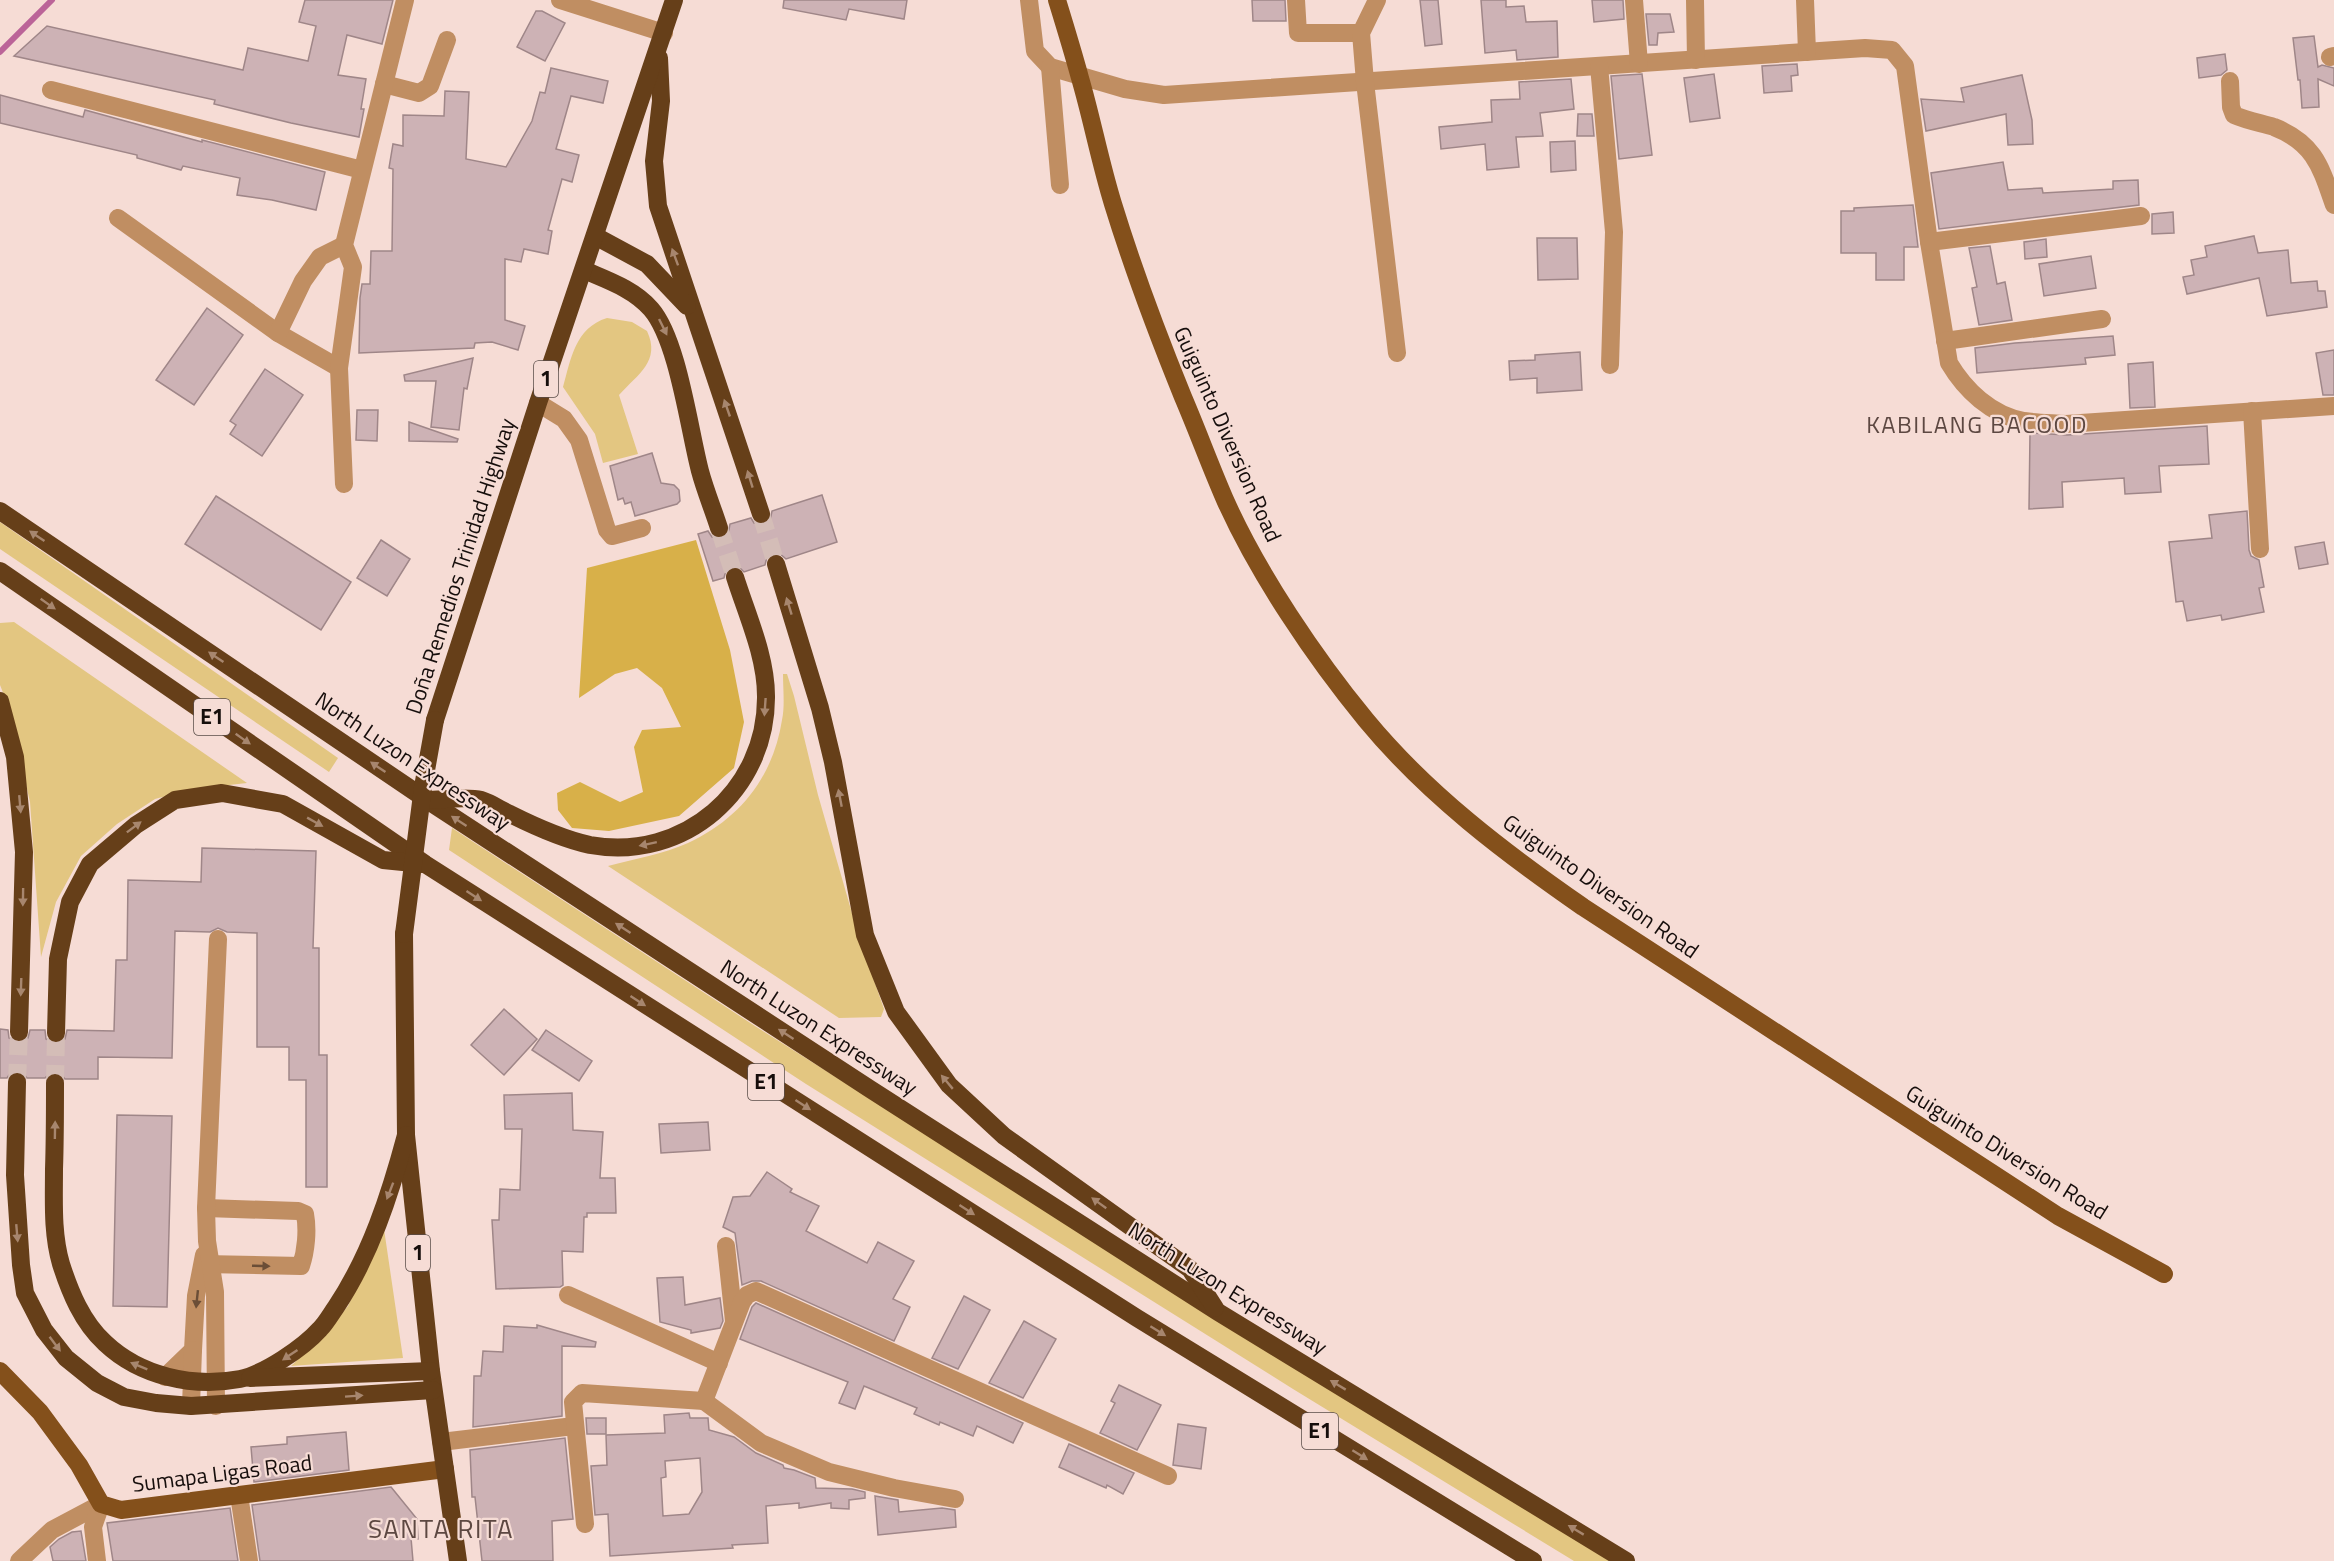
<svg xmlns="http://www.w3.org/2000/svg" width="2334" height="1561" viewBox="0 0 2334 1561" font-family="'Titillium Web',sans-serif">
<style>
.green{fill:#e3c681}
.forest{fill:#d8b049}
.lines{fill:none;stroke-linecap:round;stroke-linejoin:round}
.stream{stroke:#bb6498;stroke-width:6}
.building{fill:#cdb2b5;stroke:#9f8688;stroke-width:1.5;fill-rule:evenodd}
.highway-tunnel{stroke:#d4bdb7;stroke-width:18;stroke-dasharray:18 9;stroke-linecap:butt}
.minor{stroke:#c08e62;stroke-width:18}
.major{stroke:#84501b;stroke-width:18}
.highway{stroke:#663f19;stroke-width:18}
.highway-bridge{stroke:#663f19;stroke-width:18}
.oneway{fill:#a7866e}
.oneway2{fill:#6b4e37}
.labels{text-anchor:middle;stroke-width:4.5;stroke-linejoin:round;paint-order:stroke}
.shield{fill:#f6dcd5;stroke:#594c48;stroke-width:1.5}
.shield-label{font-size:21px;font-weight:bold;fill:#160e0c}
.street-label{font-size:22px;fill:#160e0c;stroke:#f6dcd5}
.neighbourhood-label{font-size:24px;letter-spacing:1.5px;fill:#5d4842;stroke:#f6dcd5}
.quarter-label{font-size:26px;letter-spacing:1.5px;fill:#5d4842;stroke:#f6dcd5}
</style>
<rect width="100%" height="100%" fill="#f6dcd5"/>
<g class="green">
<path d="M607,318L632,322L647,331C661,361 638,374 619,395L638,454L603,463L595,434L563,387C571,359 575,328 607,318Z"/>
<path d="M0,522L338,758L329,772L0,549Z"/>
<path d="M14,622L247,783L193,789L155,799L117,824L81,856L56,902L41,957L30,802L8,705L0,685V623Z"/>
<path d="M783,674H787L794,696L818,795L858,934L884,1009L881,1017L839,1018L608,866C634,859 664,854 688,843C740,819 773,777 782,720C785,706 783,689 783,674Z"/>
<path d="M452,828L755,1026L966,1159L1618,1561H1574L1293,1389L806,1084L449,850Z"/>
<path d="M384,1229L403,1358L291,1366L324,1335L348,1306Z"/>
</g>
<path class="forest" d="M696,540L730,650L744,722L734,768L679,816L609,831L572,828L558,810L557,793L580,782L620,802L643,792L634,747L642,730L681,727L662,688L637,668L615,674L579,698L587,568Z"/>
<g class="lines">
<path class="stream" d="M0,52L52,0"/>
</g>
<g class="building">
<path d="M305,0H393L382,44L347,35L338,75L366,79L361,109H364L359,137L291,123L214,104L215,100L14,56L47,26L243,70L248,48L308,61L316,26L299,22Z"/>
<path d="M784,0H907L904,19L849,9L846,20L783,8Z"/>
<path d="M1252,0H1285L1286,21H1253Z"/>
<path d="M1420,0H1438L1442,44L1425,46Z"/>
<path d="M1481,0H1506V7L1524,6L1526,22L1557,21L1558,57L1517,60L1516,50L1485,53Z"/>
<path d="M1592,0H1623L1624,19L1594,22Z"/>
<path d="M536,11H542L565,23L545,61L517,47Z"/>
<path d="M1646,14H1670L1674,32L1658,33L1657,45H1649Z"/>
<path d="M2314,36L2318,67L2322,65L2334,68V86L2318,79L2319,107L2302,108L2300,80H2298L2293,38Z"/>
<path d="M2225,54L2227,70L2221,75L2199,78L2197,58Z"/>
<path d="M1797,64L1798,75L1791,76L1792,91L1764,93L1762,66Z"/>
<path d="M551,68L608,81L603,103L571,96L556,149L579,155L572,182L562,179L548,230L552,231L548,254L524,249L521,262L505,259V320L525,326L518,350L492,342L475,343L474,348L359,353L360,298L362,284H370L371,251H392L393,169L389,168L393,144L403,146V115L444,116L445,91L469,92L466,159L506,167L532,121L540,92L545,93Z"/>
<path d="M1642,74L1652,155L1619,159L1611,76Z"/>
<path d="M1714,74L1720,118L1690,122L1684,78Z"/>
<path d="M2022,75L2032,120L2033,144L2008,145L2006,114L1926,131L1921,99L1964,102L1961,88Z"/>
<path d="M1571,79L1574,109L1540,113L1543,136L1516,137L1519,167L1487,170L1485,144L1441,149L1439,127L1492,122L1491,100L1520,99L1519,82Z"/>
<path d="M0,95L83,117L85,110L202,142V140L325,172L316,210L272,200L237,195L240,178L183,166L181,170L137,158V155L0,123Z"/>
<path d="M1578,114H1592L1594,136H1577Z"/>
<path d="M1575,141L1576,170L1551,172L1550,142Z"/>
<path d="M2003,162L2008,190L2042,188L2043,193L2113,189V181L2138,180L2139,205L1939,229L1931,173Z"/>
<path d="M1913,205L1918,247H1904V280H1876V253H1841V211H1854V208Z"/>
<path d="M2173,212L2174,233L2152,234V214Z"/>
<path d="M2254,236L2258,253L2288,250L2291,283L2317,281L2318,291H2325L2327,307L2267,316L2259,278L2187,294L2183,277L2194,275L2191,260L2207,257L2205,246Z"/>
<path d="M1537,238H1577L1578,279L1538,280Z"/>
<path d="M2046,239L2047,257L2025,259L2024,242Z"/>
<path d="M1990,246L1997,284L2005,282L2012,320L1979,325L1972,288L1977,287L1969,248Z"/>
<path d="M2091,256L2096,288L2044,296L2039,264Z"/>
<path d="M207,308L243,335L194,405L156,380Z"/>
<path d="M2113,336L2115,355L2085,358L2086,364L1977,373L1975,348L2015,343Z"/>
<path d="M2334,350V395H2323L2316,353Z"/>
<path d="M1580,352L1582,390L1537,393V378L1510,380L1509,361L1535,360V355Z"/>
<path d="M473,358L467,389L464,388L459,430L431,427L436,381H405L404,375Z"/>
<path d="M2153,362L2155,407L2130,408L2128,364Z"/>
<path d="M265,369L303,395L262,456L230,434L236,425L230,421Z"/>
<path d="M357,410H378L377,441L356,440Z"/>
<path d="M409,422L458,439L457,442L409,441Z"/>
<path d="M2207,426L2209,464L2159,466L2161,492L2125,494L2124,478L2062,482L2063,507L2029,509L2030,433L2067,435Z"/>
<path d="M652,453L661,483L674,485L679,490L680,501L677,504L635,516L631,502L625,504L623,498L618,500L610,466Z"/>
<path d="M822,495L837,542L786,559L779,553H772L767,557L765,565L744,572L738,566H732L726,570L724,578L713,581L698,534L708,531L712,537L722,539L728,535L730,524L751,518L754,523L764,525L770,521L772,511Z"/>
<path d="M216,496L351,582L321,630L185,544Z"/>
<path d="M2247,511L2249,550L2251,556L2259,560L2264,587L2259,588L2264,612L2222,620L2221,615L2187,621L2183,601L2176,602L2169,542L2212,538L2209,515Z"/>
<path d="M381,540L410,559L387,596L357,578Z"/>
<path d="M2324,542L2328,564L2299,569L2295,547Z"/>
<path d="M202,848L316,851L313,948H319V1055H327V1187H306V1080H289V1047H257V933L227,932L218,928L210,932L175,931L172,1058L98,1057V1079H65L61,1074L56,1072L49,1074L45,1078H27L23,1073L17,1071L11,1072L7,1078H0V1029L8,1030L9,1038L19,1043L28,1038L30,1030H45L46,1039L56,1044L65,1039L67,1030L114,1031L116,960H127L128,880L201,882Z"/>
<path d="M504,1009L537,1039L504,1075L471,1045Z"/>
<path d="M546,1030L592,1061L579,1081L532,1050Z"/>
<path d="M572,1093L573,1130L603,1132L600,1178H615L616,1213H587V1217H584L583,1252L562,1251L563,1285L560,1287L496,1289L492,1220H499L500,1189L520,1190L522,1129H505L504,1095Z"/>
<path d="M117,1115L172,1116L167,1307L113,1306Z"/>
<path d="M708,1122L710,1150L661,1153L659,1124Z"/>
<path d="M767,1172L792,1189L790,1192L819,1206L806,1231L867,1263L878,1242L914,1261L893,1299L910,1307L894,1341L761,1281H752L742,1285L735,1233L723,1227L733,1197L750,1196Z"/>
<path d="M683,1277L685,1305L720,1298L723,1321L720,1328L691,1333V1330L660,1322L657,1278Z"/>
<path d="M964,1296L990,1310L958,1369L932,1358Z"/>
<path d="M756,1303L1023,1423L1013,1443L977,1426L973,1436L940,1422L939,1425L914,1414L917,1408L864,1386L855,1409L839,1403L848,1382L740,1339L752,1307Z"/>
<path d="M1024,1321L1056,1339L1023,1398L989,1383Z"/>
<path d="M537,1325L596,1342L595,1347L562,1346V1416L473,1427L474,1376H481L483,1351L503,1352L504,1326L537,1328Z"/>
<path d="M1119,1385L1161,1405L1137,1450L1100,1433L1115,1403L1111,1401Z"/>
<path d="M689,1413L690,1418H708L709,1430L734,1437L756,1453L783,1465L784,1468L794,1470L815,1478L816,1488L852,1489L865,1492V1498L849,1500V1509L831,1508V1503L799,1508V1503L766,1506L768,1543L732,1545L733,1548L610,1556L608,1514L595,1515L591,1466L607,1465L606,1435L665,1433L664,1415ZM700,1458L702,1492L689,1514L663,1516L661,1478L666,1477L665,1461Z"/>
<path d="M586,1418H606V1434H587Z"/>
<path d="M1178,1424L1206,1428L1201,1469L1173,1465Z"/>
<path d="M346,1432L349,1470L254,1482L251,1447L287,1444V1437Z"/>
<path d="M565,1438L573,1519L552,1521L553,1561H482L475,1497H472L470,1450Z"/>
<path d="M1069,1444L1134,1473L1123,1494L1107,1485L1106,1488L1059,1467Z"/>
<path d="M391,1487L417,1519L418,1539L411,1538L413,1561H260L252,1505Z"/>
<path d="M875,1496L898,1500L899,1512L942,1508L955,1510L956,1527L878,1535Z"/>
<path d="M230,1508L238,1561H113L107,1523Z"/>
<path d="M81,1531L86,1561H53L50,1547L59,1539L72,1532Z"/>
</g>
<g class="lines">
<g class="highway-tunnel">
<path d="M761,514L776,564"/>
<path d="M719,528L735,577"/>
<path d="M17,1082L19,1032"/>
<path d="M55,1083L56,1033"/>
</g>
<g class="minor">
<path d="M560,0L664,33"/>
<path d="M1029,0L1035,51L1050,67L1125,89L1164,95L1865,48L1892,50L1905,66L1929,242L1949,363C1965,390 1991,415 2024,421C2037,423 2052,423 2066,424L2334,406"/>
<path d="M1296,0L1298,33H1361"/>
<path d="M1377,0L1361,33L1365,82L1397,353"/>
<path d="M1634,0L1639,64"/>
<path d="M1695,0L1696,60"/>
<path d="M1805,0L1807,52"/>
<path d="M2330,57L2334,56"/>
<path d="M1599,66L1614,232L1610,365"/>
<path d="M1050,67L1060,185"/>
<path d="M2230,81L2231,107L2234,115C2248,121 2261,123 2274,127C2315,143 2321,168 2334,205"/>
<path d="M384,84L419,93L430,86L447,40"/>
<path d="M51,90L362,170"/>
<path d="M118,218L278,333L339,368"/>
<path d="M1929,242L2141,216"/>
<path d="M278,333L303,281L320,257L344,245"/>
<path d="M1945,341L2102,319"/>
<path d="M538,403L564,419L579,440L607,530L612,536L642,528"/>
<path d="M2252,411L2260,549"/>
<path d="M344,484L339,368L353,267L344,245L405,0"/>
<path d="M726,1246L734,1321"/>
<path d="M203,1264L301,1266C306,1251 308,1230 305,1214L298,1211L206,1208"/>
<path d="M568,1295L719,1363"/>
<path d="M165,1377L193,1350L196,1296L204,1255"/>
<path d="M704,1401L761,1443L829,1472L894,1488L955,1499"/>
<path d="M191,1406L193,1350"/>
<path d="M216,1406L215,1292L207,1241L206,1208L218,939"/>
<path d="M441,1442L574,1426"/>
<path d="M239,1495L249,1561"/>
<path d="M585,1524L573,1402L582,1393L704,1401L742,1302L747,1295L756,1291L1168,1476"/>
<path d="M19,1561L52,1530L101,1504"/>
<path d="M97,1561L93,1527L101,1504"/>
</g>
<g class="major">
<path d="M1057,0C1065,26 1073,52 1080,78C1092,119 1100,162 1113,204C1133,269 1157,333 1183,397C1198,432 1211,468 1226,502C1259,575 1315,658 1366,720C1427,794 1505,853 1583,907L2058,1216L2164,1274"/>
<path d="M0,1371L40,1412L79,1465L101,1504L121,1510L445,1469"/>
</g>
<g class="highway">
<path d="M659,58L661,101L654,161L658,206L761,514"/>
<path d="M595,236L647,264L687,306"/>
<path d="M584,270C607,280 634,289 651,309C678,340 689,429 700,471C705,490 713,509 719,528"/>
<path d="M0,511L427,800L870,1089L1218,1312L1626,1561"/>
<path d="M776,564L820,708L833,762L865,935L896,1012L949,1085L1004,1136L1190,1269L1215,1308"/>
<path d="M0,571L425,864L1137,1318L1533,1561"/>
<path d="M0,701L15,757L24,852L19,1032"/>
<path d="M435,720L538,403L674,0"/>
<path d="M427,800C442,800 467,796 481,800C491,803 501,810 510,814C536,827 562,839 590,845C684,862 767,790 766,696C766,656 747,615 735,577"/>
<path d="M404,934L406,1135L431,1371L458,1561"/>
<path d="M56,1033L58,959L70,902L90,864L136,825L175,800L222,793L283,804L383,860L423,864"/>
<path d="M17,1082L15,1175L21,1265L25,1293L44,1330L66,1358L97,1383L124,1397L156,1403L191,1406L433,1390"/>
<path d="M55,1083C55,1112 55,1140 54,1169C54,1201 52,1233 61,1264C70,1292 82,1322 105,1343C140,1376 192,1388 240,1379C264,1374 303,1348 320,1329C326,1323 331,1314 336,1307C370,1256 390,1195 406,1135"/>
<path d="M250,1378L431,1371"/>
</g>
<path class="highway-bridge" d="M404,934L423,787L435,720"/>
</g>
<defs><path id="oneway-solid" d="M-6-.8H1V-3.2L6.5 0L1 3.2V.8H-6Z" transform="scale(1.5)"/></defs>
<g class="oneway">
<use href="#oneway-solid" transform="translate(675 257) rotate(-110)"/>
<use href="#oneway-solid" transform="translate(663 327) rotate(64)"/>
<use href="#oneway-solid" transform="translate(727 408) rotate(-109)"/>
<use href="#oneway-solid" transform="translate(750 479) rotate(-107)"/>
<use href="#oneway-solid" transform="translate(37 536) rotate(-146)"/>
<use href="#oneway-solid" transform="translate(48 604) rotate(35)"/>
<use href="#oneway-solid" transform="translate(789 606) rotate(-107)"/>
<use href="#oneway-solid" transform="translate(216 657) rotate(-146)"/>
<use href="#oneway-solid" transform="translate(765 707) rotate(94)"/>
<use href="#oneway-solid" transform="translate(243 739) rotate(35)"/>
<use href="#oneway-solid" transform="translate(378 767) rotate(-146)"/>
<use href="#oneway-solid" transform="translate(840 798) rotate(-101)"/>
<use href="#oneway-solid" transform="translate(20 804) rotate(85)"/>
<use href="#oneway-solid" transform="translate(459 821) rotate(-147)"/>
<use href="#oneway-solid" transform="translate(315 822) rotate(29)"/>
<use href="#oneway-solid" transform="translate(134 827) rotate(-37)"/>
<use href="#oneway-solid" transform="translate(648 844) rotate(168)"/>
<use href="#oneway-solid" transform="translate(474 896) rotate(33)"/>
<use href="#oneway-solid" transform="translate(23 897) rotate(91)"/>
<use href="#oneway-solid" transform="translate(623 928) rotate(-147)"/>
<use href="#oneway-solid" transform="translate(21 987) rotate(92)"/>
<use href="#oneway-solid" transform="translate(638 1001) rotate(33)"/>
<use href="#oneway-solid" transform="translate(786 1034) rotate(-147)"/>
<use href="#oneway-solid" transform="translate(947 1082) rotate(-130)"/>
<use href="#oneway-solid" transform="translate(803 1105) rotate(33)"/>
<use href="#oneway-solid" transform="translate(55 1130) rotate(-89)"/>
<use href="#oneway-solid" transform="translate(390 1191) rotate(111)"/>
<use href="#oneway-solid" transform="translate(1099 1203) rotate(-144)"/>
<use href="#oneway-solid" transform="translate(967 1210) rotate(33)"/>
<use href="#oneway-solid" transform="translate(17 1233) rotate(85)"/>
<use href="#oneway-solid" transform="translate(1158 1331) rotate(32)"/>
<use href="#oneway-solid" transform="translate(55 1344) rotate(53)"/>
<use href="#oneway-solid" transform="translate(290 1355) rotate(146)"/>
<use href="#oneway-solid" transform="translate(139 1366) rotate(-158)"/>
<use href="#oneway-solid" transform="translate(1338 1385) rotate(-149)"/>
<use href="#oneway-solid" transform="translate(354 1396) rotate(-4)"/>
<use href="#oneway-solid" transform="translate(1360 1455) rotate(32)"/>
<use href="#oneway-solid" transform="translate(1576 1530) rotate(-149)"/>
</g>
<g class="oneway2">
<use href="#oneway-solid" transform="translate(261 1266) rotate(2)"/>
<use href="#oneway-solid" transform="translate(197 1299) rotate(96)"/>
</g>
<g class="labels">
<g class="shield">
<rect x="534" y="361" width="24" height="36" rx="4.5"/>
<rect x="194" y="699" width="36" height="36" rx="4.5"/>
<rect x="748" y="1064" width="36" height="36" rx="4.5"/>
<rect x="406" y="1235" width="24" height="36" rx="4.5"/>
<rect x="1302" y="1413" width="36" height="36" rx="4.5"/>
</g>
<g class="shield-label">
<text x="546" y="386">1</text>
<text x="212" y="724">E1</text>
<text x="766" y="1089">E1</text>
<text x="418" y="1260">1</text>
<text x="1320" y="1438">E1</text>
</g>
<g class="street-label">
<text transform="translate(1228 434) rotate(66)" y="8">Guiguinto Diversion Road</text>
<text transform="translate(460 566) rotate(-72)" y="8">Doña Remedios Trinidad Highway</text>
<text transform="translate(413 761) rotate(34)" y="8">North Luzon Expressway</text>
<text transform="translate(1601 886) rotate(35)" y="8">Guiguinto Diversion Road</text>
<text transform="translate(819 1027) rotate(33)" y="8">North Luzon Expressway</text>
<text transform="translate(2007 1152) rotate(32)" y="8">Guiguinto Diversion Road</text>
<text transform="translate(1228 1288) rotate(32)" y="8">North Luzon Expressway</text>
<text transform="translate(222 1473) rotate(-7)" y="8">Sumapa Ligas Road</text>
</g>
<g class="neighbourhood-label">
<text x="1977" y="433">KABILANG BACOOD</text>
</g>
<g class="quarter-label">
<text x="441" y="1538">SANTA RITA</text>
</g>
</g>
</svg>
